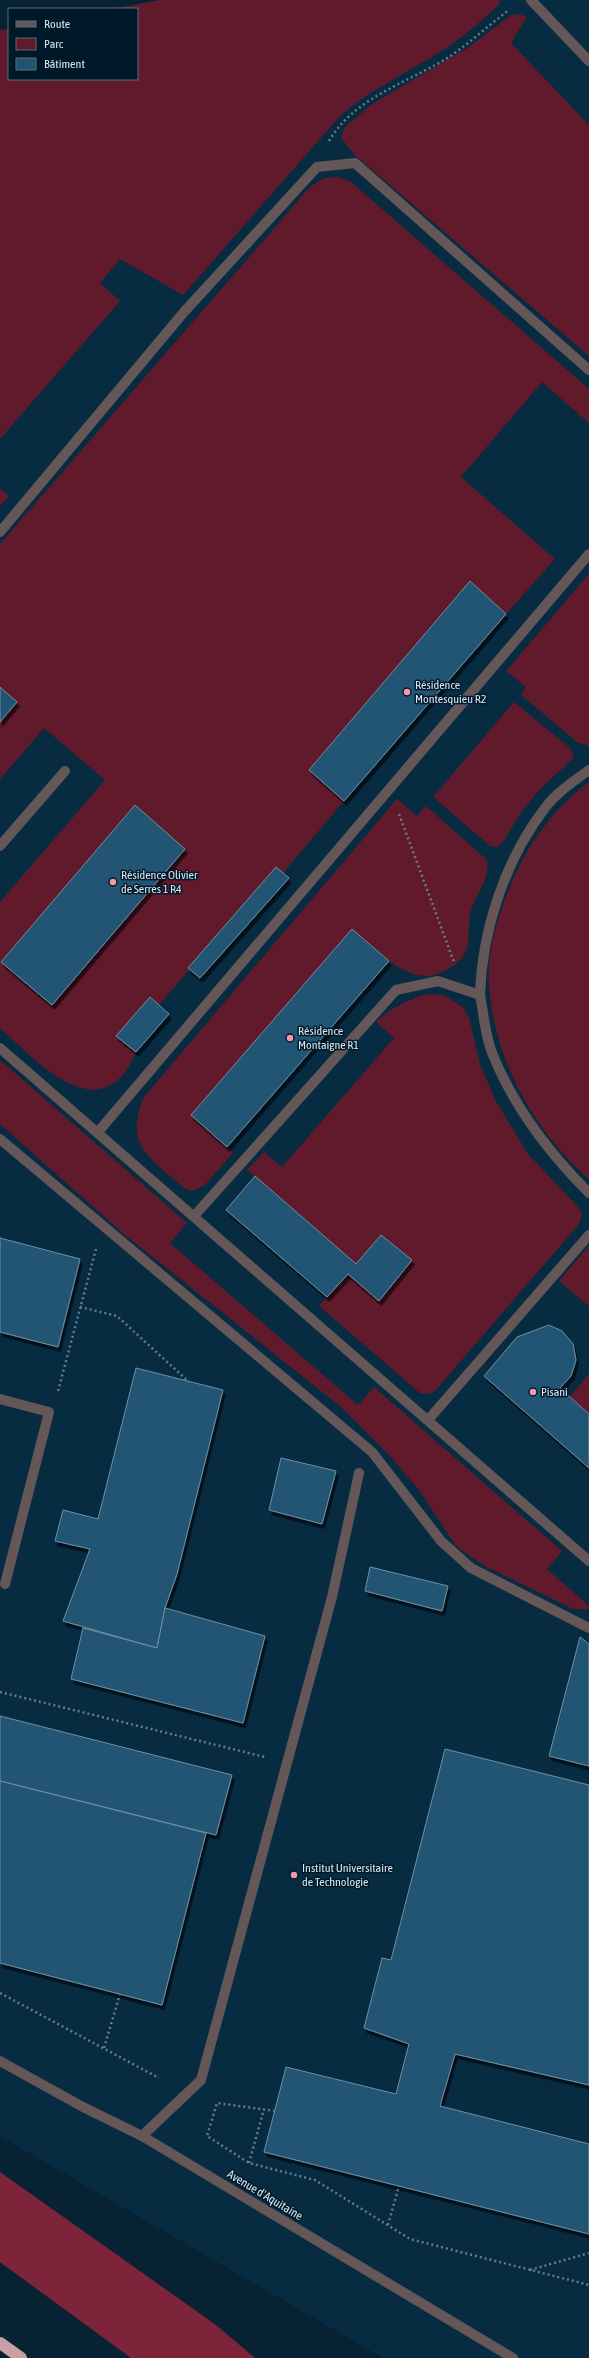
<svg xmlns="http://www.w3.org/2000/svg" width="589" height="2358" viewBox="0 0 589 2358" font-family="'Asap Condensed',sans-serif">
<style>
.built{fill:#072c41}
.green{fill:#611a2b;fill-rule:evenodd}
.forest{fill:#7d233a}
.building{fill:#215473;stroke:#718fa3;filter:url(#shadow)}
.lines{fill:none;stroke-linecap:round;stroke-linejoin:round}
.path{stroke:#657c8a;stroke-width:2.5;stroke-dasharray:2 3;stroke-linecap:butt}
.lane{stroke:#655658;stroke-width:10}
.street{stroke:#655658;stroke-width:10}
.highway{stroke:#c6a0a5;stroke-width:12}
.poi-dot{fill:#f39aa8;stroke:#001929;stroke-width:1.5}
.labels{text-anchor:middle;stroke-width:3;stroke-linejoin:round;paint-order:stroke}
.poi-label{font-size:12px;fill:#d9e8f4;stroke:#001929;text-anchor:start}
.street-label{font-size:12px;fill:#d9e8f4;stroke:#001929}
</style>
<defs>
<filter id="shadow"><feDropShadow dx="2.5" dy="4.5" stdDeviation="0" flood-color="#0009"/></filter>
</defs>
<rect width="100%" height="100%" fill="#072333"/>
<path class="built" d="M160,0H589V2358H383L0,2136V30L9,29V79H137V9H112Z"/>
<g class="green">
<path d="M160,0H498L501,2C484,19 467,34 446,48C411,71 372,88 340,116L183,295L120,259L100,283L120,301L0,439V30L9,29V79H137V9H112Z"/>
<path d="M519,14L527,17L511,43L589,125V356L355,155L341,138L344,128L372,104L469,47L511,15Z"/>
<path d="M338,177L351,182L589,389V423L542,382L461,477L555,559L506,614L469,582L309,770L344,801L283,873L276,867L189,967L190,969L159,1005L150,997L117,1036L136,1052C132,1060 128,1070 122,1076C83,1117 29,1053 0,1028V902L105,780L44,728L0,779V722L17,702L0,687V544L310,187L324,178ZM135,806L185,849L52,1005L1,962Z"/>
<path d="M0,489L9,496L0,506Z"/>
<path d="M589,574V746L577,742L521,695L526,687L506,671Z"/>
<path d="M514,702L570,748L574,758L541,788L522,811L503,842L497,847L490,846L433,797Z"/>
<path d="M589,782V1179C533,1130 494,1059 489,985C486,951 499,915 511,884C528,844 553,809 589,782Z"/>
<path d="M397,799L417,816L426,806L487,860C491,879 474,896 470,915C468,926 470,941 466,951C462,960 454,965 446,970C412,992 376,948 352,930L191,1115L233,1153L205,1185L192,1191L184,1188C151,1158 123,1147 144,1097Z"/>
<path d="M428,994L444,995L464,1008L469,1018L480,1064L495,1100L528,1154L577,1206L582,1214L579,1224L435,1391L430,1394L420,1393L319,1306L348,1274L379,1301L412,1260L381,1235L356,1264L247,1170L264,1152L282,1167L394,1038L376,1022C392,1007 407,1000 428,994Z"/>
<path d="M0,1060L187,1223L170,1243L358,1405L374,1387L562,1551L547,1569L589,1606V1609H573L483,1565L456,1546L419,1490L390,1456L341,1407L124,1234L0,1124Z"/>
<path d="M589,1246V1306L559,1281Z"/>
<path d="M589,1374V1414L570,1397Z"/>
</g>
<path class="forest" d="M0,2172L216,2325L255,2358H131L0,2262Z"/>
<g class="building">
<path d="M470,581L506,614L344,801L309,770Z"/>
<path d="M0,687L17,702L0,722Z"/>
<path d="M135,805L185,849L52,1005L1,962Z"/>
<path d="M276,867L289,878L200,978L188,968Z"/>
<path d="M352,929L389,961L227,1147L191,1115Z"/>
<path d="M150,997L169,1014L136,1052L116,1036Z"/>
<path d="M255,1176L356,1264L381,1235L412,1260L379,1301L348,1274L327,1297L226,1210Z"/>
<path d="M0,1238L80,1259L58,1347L0,1332Z"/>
<path d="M549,1325L562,1331L573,1344L576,1360L571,1376L560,1388L589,1414V1468L484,1376L517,1337Z"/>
<path d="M136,1368L223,1390L177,1574L165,1608L157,1648L63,1621L90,1549L55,1541L63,1510L98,1519Z"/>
<path d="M281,1458L336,1471L322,1524L269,1510Z"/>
<path d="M370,1567L448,1586L442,1611L365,1591Z"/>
<path d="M165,1608L265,1636L243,1723L71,1679L83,1628L157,1648Z"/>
<path d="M580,1637L589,1644V1766L549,1756Z"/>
<path d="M0,1716L232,1775L216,1835L0,1781Z"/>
<path d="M445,1749L589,1785V2085L455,2054L440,2106L589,2144V2234L264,2152L286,2067L396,2094L409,2044L364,2028L382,1958L391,1960Z"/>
<path d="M0,1781L206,1833L162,2005L0,1963Z"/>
</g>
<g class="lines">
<g class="path">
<path d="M329,141C355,96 411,82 452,55C472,41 490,24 509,10"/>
<path d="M399,814L454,962"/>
<path d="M80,1307L117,1316L189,1382"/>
<path d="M58,1391L96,1249"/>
<path d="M0,1692L265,1757"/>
<path d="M0,1993L159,2078"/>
<path d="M104,2048L120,1994"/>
<path d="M275,2111L217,2103L207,2136L249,2163L315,2180L410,2239L589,2285"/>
<path d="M249,2163L264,2109"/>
<path d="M388,2225L399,2186"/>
<path d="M530,2270L589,2253"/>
</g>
<g class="lane">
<path d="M531,0L589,61"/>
<path d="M0,532L184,312L317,167L355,163L589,370"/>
<path d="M0,846L65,771"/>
<path d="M480,995C482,930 505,860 545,808C556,793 574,781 589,770"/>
<path d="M0,1048L589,1561"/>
<path d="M98,1132L589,554"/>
<path d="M0,1139L372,1452L441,1541L471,1568L589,1628"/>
<path d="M195,1215L396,990L438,981L480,995C484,1015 485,1037 493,1055C514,1107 550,1154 589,1193"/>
<path d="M0,1399L49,1412L5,1584"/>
<path d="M428,1420L589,1235"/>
<path d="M142,2136L201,2080L332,1597L359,1473"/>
</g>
<path class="street" d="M0,2061L83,2107L142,2136L513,2358"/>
<path class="highway" d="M0,2343L21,2358"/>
</g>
<g class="poi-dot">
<circle cx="407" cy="692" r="4"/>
<circle cx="113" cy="882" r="4"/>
<circle cx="290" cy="1038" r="4"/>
<circle cx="533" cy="1392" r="4"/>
<circle cx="294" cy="1875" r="4"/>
</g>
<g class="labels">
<g class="poi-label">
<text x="415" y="689">Résidence<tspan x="415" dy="14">Montesquieu R2</tspan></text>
<text x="121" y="879">Résidence Olivier<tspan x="121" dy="14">de Serres 1 R4</tspan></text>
<text x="298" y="1035">Résidence<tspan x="298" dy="14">Montaigne R1</tspan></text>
<text x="541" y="1396">Pisani</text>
<text x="302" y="1872">Institut Universitaire<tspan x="302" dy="14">de Technologie</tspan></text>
</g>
<g class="street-label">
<text transform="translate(265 2195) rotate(31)" y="4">Avenue d'Aquitaine</text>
</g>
</g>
<rect x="8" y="8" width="130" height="72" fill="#001929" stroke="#576c7a"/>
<rect x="16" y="21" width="20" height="6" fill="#655658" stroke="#576c7a"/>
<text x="44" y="28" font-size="12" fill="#d9e8f4">Route</text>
<rect x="16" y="38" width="20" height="12" fill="#611a2b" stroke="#576c7a"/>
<text x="44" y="48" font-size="12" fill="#d9e8f4">Parc</text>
<rect x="16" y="58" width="20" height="12" fill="#215473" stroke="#576c7a"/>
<text x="44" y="68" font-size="12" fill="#d9e8f4">Bâtiment</text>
</svg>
